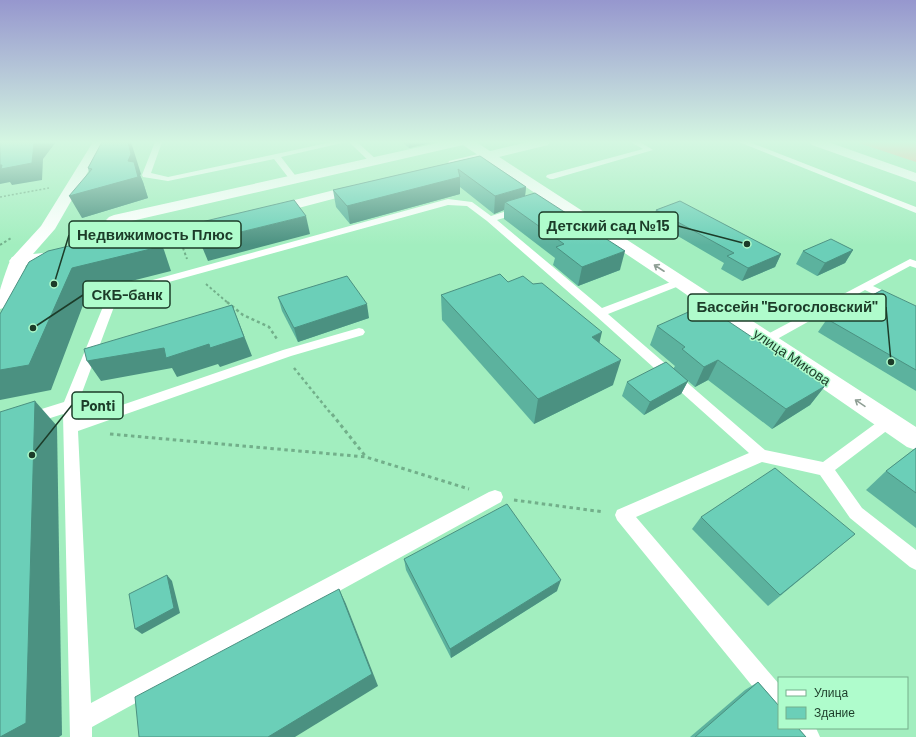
<svg xmlns="http://www.w3.org/2000/svg" width="916" height="737" viewBox="0 0 916 737" font-family="Barlow,sans-serif">
<style>
.green{fill:#f6b3a0}
.lines{fill:none;stroke-linecap:round;stroke-linejoin:round}
.path-far3{stroke:#72af8a;stroke-width:1.5;stroke-dasharray:2 2;stroke-linecap:butt}
.path-far2{stroke:#72af8a;stroke-width:2;stroke-dasharray:2.5 2.5;stroke-linecap:butt}
.path-far1{stroke:#72af8a;stroke-width:2.5;stroke-dasharray:3 3;stroke-linecap:butt}
.path{stroke:#72af8a;stroke-width:3;stroke-dasharray:3.5 3.5;stroke-linecap:butt}
.service{fill:#fff;fill-rule:evenodd}
.minor{fill:#fff;fill-rule:evenodd}
.tertiary{fill:#fff;fill-rule:evenodd}
.secondary{fill:#fff;fill-rule:evenodd}
.wall{fill:#5cb29e}
.shaded-wall{fill:#4b9181}
.building{fill:#6bcfb8;stroke:#4b9181}
.oneway{stroke:#8e9e94}
.labels{text-anchor:middle;stroke-width:3;stroke-linejoin:round;paint-order:stroke}
.street-label{font-size:14px;fill:#1c3c29;stroke:#affccc}
.leader{fill:none;stroke:#1c3c29;stroke-width:1.5}
.callout-dot{fill:#1c3c29;stroke:#affccc;stroke-width:1.5}
.callout{fill:#affccc;stroke:#1c3c29;stroke-width:1.5}
.callout-label{font-size:15px;text-anchor:middle;font-weight:bold;fill:#1c3c29}
</style>
<rect width="100%" height="100%" fill="#a2eebf"/>
<path class="green" d="M859,142H916V162L859,143Z"/>
<g class="lines">
<path class="path-far3" d="M0,197L49,188"/>
<g class="path-far2">
<path d="M71,225L96,222"/>
<path d="M70,226L74,238"/>
<path d="M75,238L99,231"/>
<path d="M0,245L11,238"/>
<path d="M183,248L187,259"/>
<path d="M206,284L228,303"/>
</g>
<g class="path-far1">
<path d="M227,302L243,315L269,327L277,339"/>
<path d="M294,368L332,415"/>
</g>
<g class="path">
<path d="M332,414L366,457"/>
<path d="M110,434L366,457L469,489"/>
<path d="M514,500L604,512"/>
</g>
<g class="service">
<path d="M155,142H162L151,173L168,177L332,142H346L281,157L298,179L294,181H291L274,159L168,181L143,177L142,175Z"/>
<path d="M349,142H357L378,161L374,163H371Z"/>
<path d="M631,142H640L653,150L553,179H550L546,177L547,175L643,149Z"/>
<path d="M739,142H749L916,207V213Z"/>
<path d="M448,199L472,202L491,216L520,207L523,208L524,210L523,212L497,220L602,308L676,280H684L685,282L684,284L608,314L765,450L823,462L883,418L888,416L893,418L895,422L893,426L835,470L862,508L916,550V570L910,567L850,518L820,475L762,462L636,517L779,684V712L771,709L617,520L615,515L617,510L749,453L596,316L487,221L467,206L448,205L118,296L77,406L78,420L283,350L359,328L363,329L365,332L363,335L291,356L78,431L91,703L489,492L495,490L501,492L503,497L501,502L92,727V737H70L63,414L0,434V422L64,402L109,292Z"/>
<path d="M910,259L916,261V268L910,266L873,286L916,306V315L865,290L770,343H762L760,340L762,337Z"/>
<path d="M790,728H816L820,737H794Z"/>
</g>
<path class="minor" d="M442,142H476L916,427V450L907,447L674,286L463,145L114,225L109,223L106,220L109,217L114,215Z"/>
<path class="tertiary" d="M18,256L24,257L27,261L21,284L7,307L0,309C0,303 0,296 0,290C1,286 9,261 12,257Z"/>
<g class="secondary">
<path d="M93,142H105L55,229L33,254L63,251L69,252L72,256L69,260L63,261L18,266L12,265L9,261L41,226Z"/>
<path d="M528,142H550L548,145L454,168L449,167L448,164L449,161Z"/>
<path d="M810,142H828L916,173V182L812,145Z"/>
<path d="M362,183L367,184L369,187L367,190L268,216L263,214L260,211L263,208Z"/>
<path d="M223,217L228,219L231,222L228,225L130,250L124,249L122,245L124,241Z"/>
</g>
</g>
<g class="wall">
<path d="M402,142H435L409,148Z"/>
<path d="M480,156L526,187L525,196L620,270L578,286L553,265L555,258L504,219V210L494,214L460,187V194L350,224L336,207L333,190Z"/>
<path d="M88,168L141,174L140,175L143,182L148,198L82,218L89,172Z"/>
<path d="M656,210L781,254L775,267L742,281L721,269L724,263L652,221Z"/>
<path d="M853,250L845,263L817,276L796,264L803,251Z"/>
<path d="M508,282L600,343L613,385L534,424L442,320L441,295Z"/>
<path d="M278,297L369,318L298,342L282,311Z"/>
<path d="M916,306V391L818,332L827,319Z"/>
<path d="M657,326L825,386L810,405L772,429L708,380L695,387L688,381L681,394L644,415L622,396L627,382L673,369L675,366L650,345Z"/>
<path d="M916,448V528L866,490L886,471Z"/>
<path d="M701,517L855,534L768,606L692,529Z"/>
<path d="M404,559L557,591L451,658L406,570Z"/>
<path d="M758,682L806,737H690L745,690Z"/>
</g>
<g class="shaded-wall">
<path d="M35,142H56L43,159L42,180L12,185L10,182L0,184V165Z"/>
<path d="M128,142H131L141,174L140,175L143,182L148,198L82,218L69,196Z"/>
<path d="M409,142H435L409,148Z"/>
<path d="M460,177V194L350,224L347,206Z"/>
<path d="M526,187L524,204L505,202L504,210L494,214L495,196Z"/>
<path d="M306,216L310,234L208,261L200,242Z"/>
<path d="M153,226L164,250L171,271L88,292L51,390L0,400V370L72,268Z"/>
<path d="M853,250L845,263L817,276L825,263Z"/>
<path d="M625,251L620,270L578,286L582,267Z"/>
<path d="M781,254L775,267L742,281L748,268Z"/>
<path d="M367,304L369,318L298,342L294,328Z"/>
<path d="M232,305L252,356L220,367L218,364L177,377L172,368L101,381L87,361Z"/>
<path d="M602,332L596,357L592,337Z"/>
<path d="M621,360L613,385L534,424L538,399Z"/>
<path d="M718,360L708,380L695,387L704,367Z"/>
<path d="M688,381L681,394L644,415L650,402Z"/>
<path d="M825,386L810,405L772,429L786,409Z"/>
<path d="M35,401L57,426L62,735L59,737H0Z"/>
<path d="M167,575L172,581L180,613L142,634L135,629Z"/>
<path d="M561,580L557,591L451,658L450,649Z"/>
<path d="M339,589L346,604L378,686L295,737H268Z"/>
</g>
<g class="building">
<path d="M0,142H35L34,143L32,163L1,169L2,165H0Z"/>
<path d="M102,142H128L131,154L128,161L134,162L138,177L69,196L92,169L88,168Z"/>
<path d="M480,156L526,187L495,196L458,169L460,177L347,206L333,190Z"/>
<path d="M535,193L625,251L582,267L556,247L564,244L505,202Z"/>
<path d="M294,200L306,216L200,242L193,224Z"/>
<path d="M680,201L781,254L748,268L727,256L734,253L656,210Z"/>
<path d="M153,226L159,247L72,268L29,365L0,370V314L29,262L48,251Z"/>
<path d="M831,239L853,250L825,263L803,251Z"/>
<path d="M500,274L508,282L523,276L533,284L542,283L602,332L592,337L621,360L538,399L441,295Z"/>
<path d="M347,276L367,304L294,328L278,297Z"/>
<path d="M882,290L916,306V370L827,319Z"/>
<path d="M232,305L244,337L210,348L209,344L166,358L164,348L87,361L84,349Z"/>
<path d="M704,305L825,386L786,409L718,360L704,367L682,349L685,347L657,326Z"/>
<path d="M666,362L688,381L650,402L627,382Z"/>
<path d="M35,401L26,723L0,737V412Z"/>
<path d="M916,448V493L886,471Z"/>
<path d="M775,468L855,534L780,595L701,517Z"/>
<path d="M507,504L561,580L450,649L404,559Z"/>
<path d="M167,575L174,608L135,629L129,594Z"/>
<path d="M339,589L372,674L268,737H139L135,697Z"/>
<path d="M758,682L779,706V728H798L806,737H695Z"/>
</g>
<defs><path id="oneway-shaft" d="M-6 0H5M1.5-3L5.5 0L1.5 3" fill="none" stroke-width="1.6" stroke-linecap="round" stroke-linejoin="round"/></defs>
<g class="oneway">
<use href="#oneway-shaft" transform="translate(659 268) rotate(-147)"/>
<use href="#oneway-shaft" transform="translate(860 403) rotate(-146)"/>
</g>
<linearGradient id="sky" x2="0" y2="1"><stop stop-color="#9697ce"/><stop offset="0.58" stop-color="#d5f7e2"/><stop offset="1" stop-color="#d5f7e2" stop-opacity="0"/></linearGradient>
<rect width="916" height="245" fill="url(#sky)"/>
<g class="labels">
<g class="street-label">
<text transform="translate(792 357) rotate(34)" y="5">улица Микова</text>
</g>
</g>
<path class="leader" d="M747 244L678 226M54 284L69 235M33 328L83 295M891 362L886 307M32 455L72 405"/>
<g class="callout-dot">
<circle cx="747" cy="244" r="4"/>
<circle cx="54" cy="284" r="4"/>
<circle cx="33" cy="328" r="4"/>
<circle cx="891" cy="362" r="4"/>
<circle cx="32" cy="455" r="4"/>
</g>
<g class="callout">
<rect x="539" y="212" width="139" height="27" rx="4"/>
<rect x="69" y="221" width="172" height="27" rx="4"/>
<rect x="83" y="281" width="87" height="27" rx="4"/>
<rect x="688" y="294" width="198" height="27" rx="4"/>
<rect x="72" y="392" width="51" height="27" rx="4"/>
</g>
<g class="callout-label">
<text x="608" y="231">Детский сад №15</text>
<text x="155" y="240">Недвижимость Плюс</text>
<text x="127" y="300">СКБ-банк</text>
<text x="787" y="312">Бассейн "Богословский"</text>
<text x="98" y="411">Ponti</text>
</g>
<rect x="778" y="677" width="130" height="52" fill="#affccc" stroke="#74af8b"/>
<rect x="786" y="690" width="20" height="6" fill="#ffffff" stroke="#74af8b"/>
<text x="814" y="697" font-size="12" fill="#1c3c29">Улица</text>
<rect x="786" y="707" width="20" height="12" fill="#6bcfb8" stroke="#74af8b"/>
<text x="814" y="717" font-size="12" fill="#1c3c29">Здание</text>
</svg>
